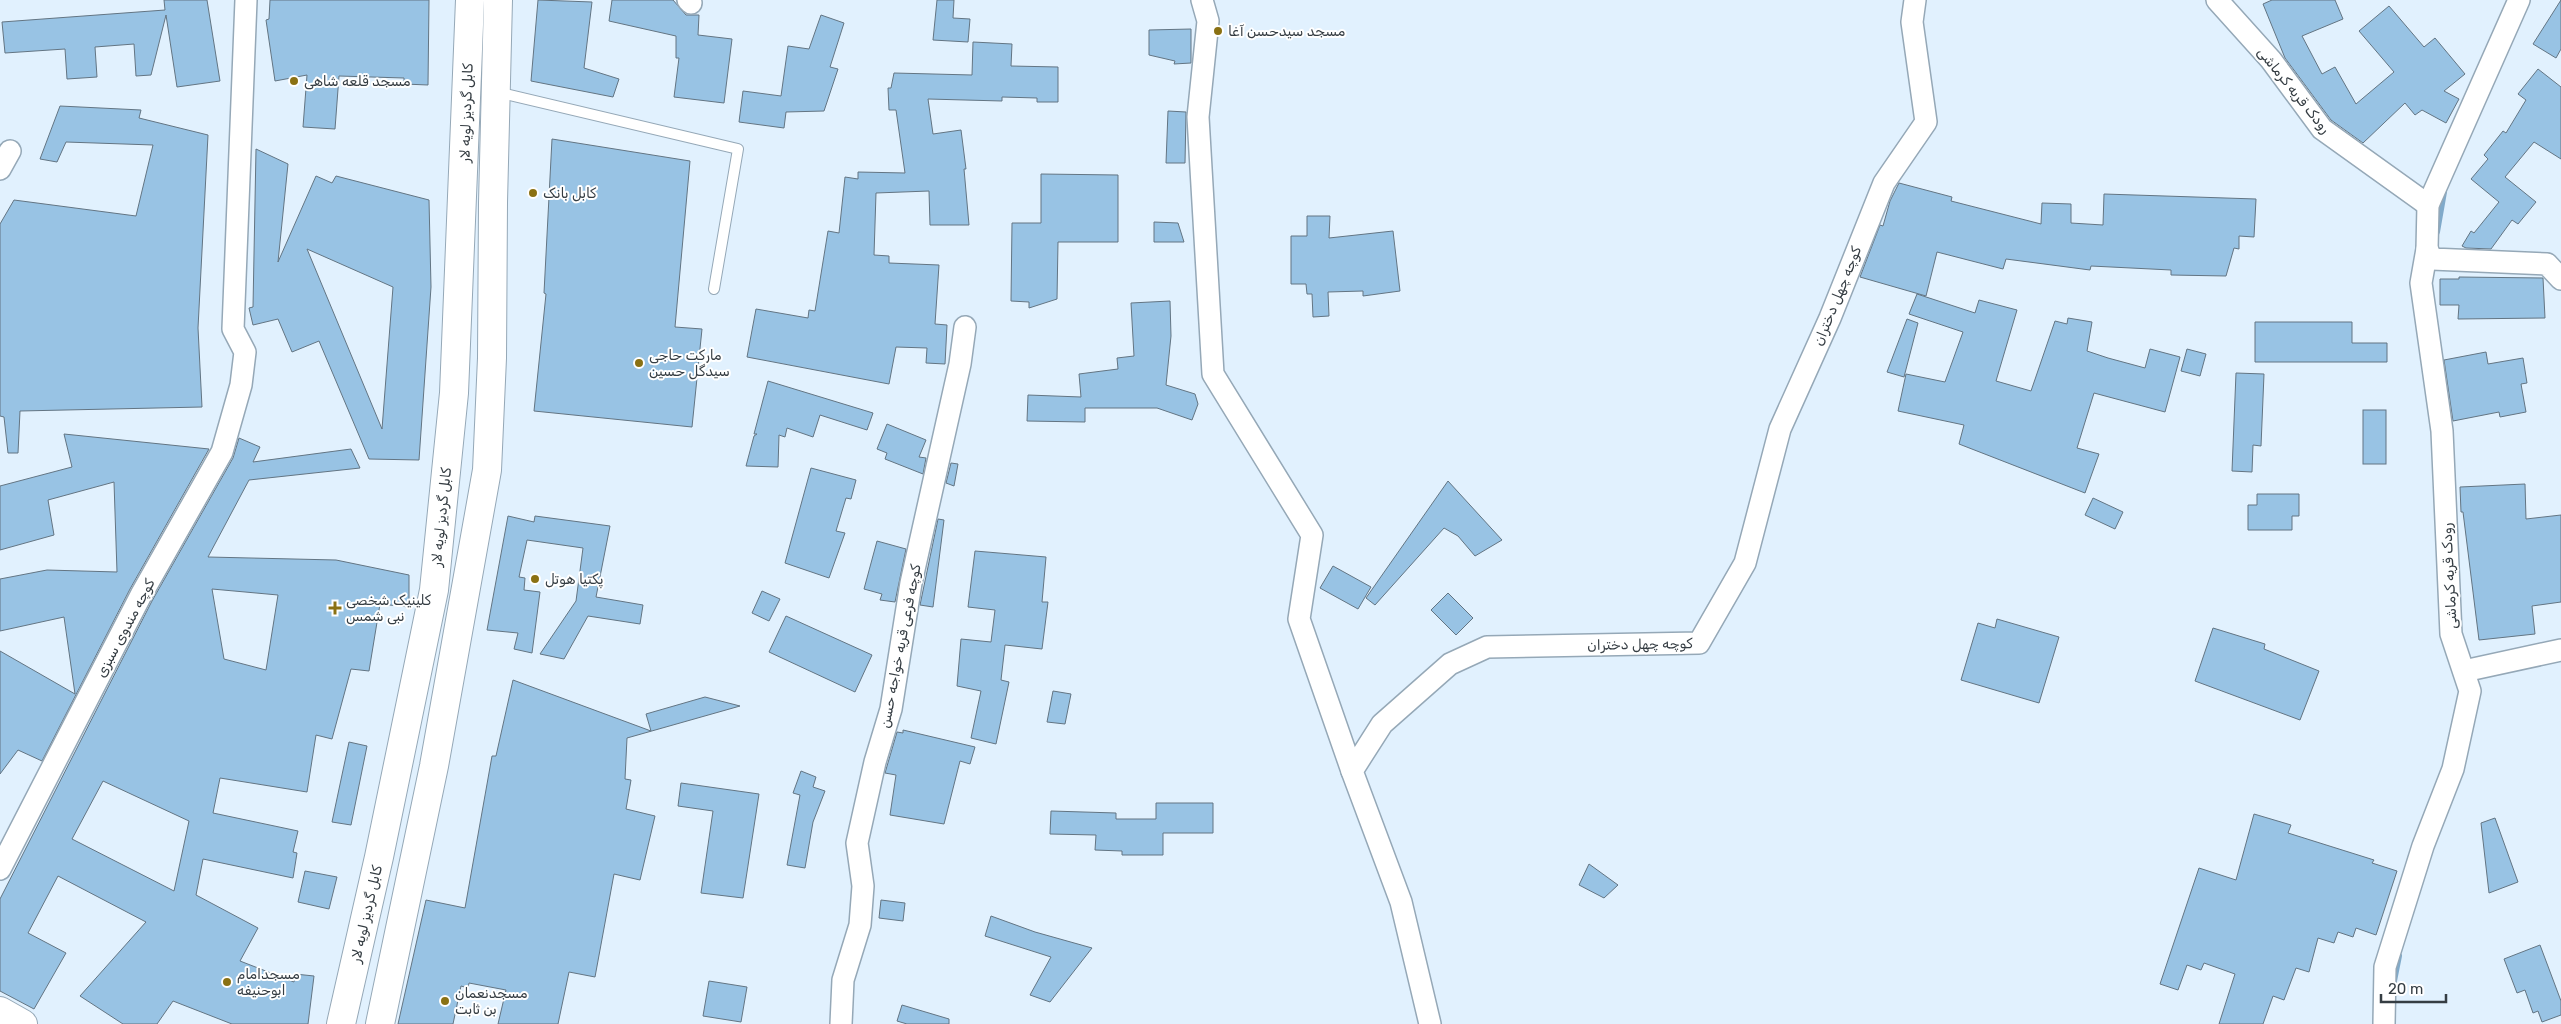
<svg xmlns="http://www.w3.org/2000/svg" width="2561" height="1024" viewBox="0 0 2561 1024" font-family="Rubik,'Noto Sans Arabic',sans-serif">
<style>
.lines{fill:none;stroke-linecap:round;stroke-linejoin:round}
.stream{stroke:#80aaca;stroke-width:6}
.building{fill:#98c3e4;stroke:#637583;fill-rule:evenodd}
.service-casing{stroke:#95a8b7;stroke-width:12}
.minor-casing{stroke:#95a8b7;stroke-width:24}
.secondary-casing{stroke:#95a8b7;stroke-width:30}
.trunk-casing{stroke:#95a8b7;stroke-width:30}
.service{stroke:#fff;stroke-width:10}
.minor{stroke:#fff;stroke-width:21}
.secondary{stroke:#fff;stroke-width:28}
.trunk{stroke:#fff;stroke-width:28}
.poi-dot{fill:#8a7113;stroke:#fff;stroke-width:2}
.labels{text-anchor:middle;stroke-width:4;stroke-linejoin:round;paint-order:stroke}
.poi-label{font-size:14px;fill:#353d43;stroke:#fff;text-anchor:start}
.street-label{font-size:14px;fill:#353d43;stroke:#fff}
</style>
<rect width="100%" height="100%" fill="#e1f1fe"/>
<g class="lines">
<g class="stream">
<path d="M2437,232L2444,192"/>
<path d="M2394,981L2399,956"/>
</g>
</g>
<g class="building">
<path d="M164,0H207L220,81L177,87L166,15L151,75L136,76L134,44L95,47L97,77L67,79L65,49L5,53L2,22L165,10Z"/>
<path d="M270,0H429L428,85L404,84V78L339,76L335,129L303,127L307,75L275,81L266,20L269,19Z"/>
<path d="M538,0L592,2L584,68L619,79L613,97L531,81Z"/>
<path d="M612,0H673L686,15H699L698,35L732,39L724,103L674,97L679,58H676V36L609,21Z"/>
<path d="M937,0H954L953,18L970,19L968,42L933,40Z"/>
<path d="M2272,0H2335L2343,19L2302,36L2322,74L2335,67L2356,104L2394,72L2359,31L2389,6L2424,47L2435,38L2465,74L2444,91L2459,99L2446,123L2422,110L2415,115L2405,103L2363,143L2331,120L2285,58L2263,4Z"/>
<path d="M2561,0V49L2556,58L2533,44Z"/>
<path d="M821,15L844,23L830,67L838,69L824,111L786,112L784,128L739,122L743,91L781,96L788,46L809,49Z"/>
<path d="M1191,29V63L1174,64L1175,61L1149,55V30Z"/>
<path d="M973,42L1012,44L1011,66L1058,67V102H1037V98L1002,97V101L928,99L933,134L961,130L966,169H964L969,225H930L929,191L876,193L874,255L889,256V263L939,265L935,324L947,325L945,364L926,363L927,348L896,347L889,384L747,357L756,309L808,318L809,310L815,311L828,231L839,233L845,177L858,179V172L905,173L896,110H889L888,88H891L894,73L972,75Z"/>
<path d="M2538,69L2561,87V159L2534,142L2505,177L2536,202L2518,224L2512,220L2491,249L2466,248L2462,246L2471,231L2474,233L2499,202L2471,179L2488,159L2484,155L2503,131L2506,133L2526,100L2518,94Z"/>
<path d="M60,106L141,110L139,118L208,135L198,328L202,407L20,411L18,453H8L4,417L0,416V224L14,200L136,216L153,145L66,142L57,162L40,159Z"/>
<path d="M1168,111L1186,112L1185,163H1166Z"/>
<path d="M552,139L690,161L675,327L702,329L692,427L534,411L546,294L544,293Z"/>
<path d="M256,149L288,164L278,262L316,176L332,183L336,176L429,200L431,287L419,460L369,459L319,341L292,352L278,319L253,325L249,308L253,307ZM307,249L393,287L382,429Z"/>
<path d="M1041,174L1118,175V242H1058L1057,299L1029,308V302L1011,301L1012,223H1041Z"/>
<path d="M1899,183L1952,197L1951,201L2041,224L2042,203L2071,204V223L2103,225L2104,194L2256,199L2254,237L2239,236V249L2234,248L2226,276L2171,275V270L2091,266L2090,270L2006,259L2003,269L1937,252L1926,296L1860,277L1880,225L1883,226L1890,201Z"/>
<path d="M1307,216H1330L1329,238L1393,231L1400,291L1363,296V291L1328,292L1329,316L1313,317L1312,294H1307L1306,284H1291V236H1307Z"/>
<path d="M1154,222L1178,223L1184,242H1154Z"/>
<path d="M2459,277L2543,278L2545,318L2458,319L2459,305H2440V279H2459Z"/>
<path d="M1917,294L1975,313L1979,300L2017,310L1996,381L2031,391L2055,321L2067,324L2068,318L2092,322L2087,351L2108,358L2145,368L2150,349L2180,357L2165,412L2094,393L2077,448L2099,454L2085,493L1959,444L1964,425L1898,411L1906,374L1945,382L1963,332L1909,314Z"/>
<path d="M1170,301L1171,336L1166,385L1195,394L1198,404L1192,420L1157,408H1085V422L1027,421L1028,395L1081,397L1079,374L1118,369L1117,358L1134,356L1131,303Z"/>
<path d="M1907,319L1918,323L1904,377L1887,372Z"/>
<path d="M2255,322H2352V343H2387V362H2255Z"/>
<path d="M2187,349L2206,354L2200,376L2181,371Z"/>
<path d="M2486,352L2488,364L2523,358L2527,383L2521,384L2526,412L2500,417L2499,412L2453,421L2444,360Z"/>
<path d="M2236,373L2264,374L2261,446L2253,445L2252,472L2232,471Z"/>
<path d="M768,381L873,413L867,430L820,415L813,437L787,428L785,437L779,435L778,467L746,466L754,436L757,434H754Z"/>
<rect x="2363" y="410" width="23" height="54"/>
<path d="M887,424L926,440L919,457L926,458L923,474L885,459L887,453L877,449Z"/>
<path d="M64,434L209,449L130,589L42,761L18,750L0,774V651L75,694L64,617L0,631V579L47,570L117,572L114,482L48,500L54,535L0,550V486L72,467Z"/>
<path d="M239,438L260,447L253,462L351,449L360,468L249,480L208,557L336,560L409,575V607L380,604L369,671L351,669L332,739L316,735L307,792L220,778L213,813L298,831L293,852L297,853L293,878L203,859L196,895L258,928L240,961L294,982L295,974L314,976L308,1024H232L173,1001L157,1024H123L80,996L146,922L58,876L28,933L66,953L34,1009L0,991V899L152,601L233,458ZM212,589L278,595L266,670L224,659ZM103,781L189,821L174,891L72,839Z"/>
<path d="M951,463L958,464L954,486L946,483Z"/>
<path d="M811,468L856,480L851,499L846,498L836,531L845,533L829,578L785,563Z"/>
<path d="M1448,481L1502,540L1475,556L1458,536L1444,528L1375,605L1366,598Z"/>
<path d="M2525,484L2526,519L2561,515V602L2532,606L2535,634L2479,640L2463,512H2461L2460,487Z"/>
<path d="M2257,494H2299V516H2292V530H2248V505H2257Z"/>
<path d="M2093,498L2123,512L2115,529L2085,515Z"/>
<path d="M508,516L534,522L535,516L610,526L596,597L643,605L640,624L588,616L564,659L540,654L576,601L583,548L527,540L519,577L525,578L524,590L540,592L532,653L514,649L518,633L487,630Z"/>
<path d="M938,519L944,520L933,607L920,605Z"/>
<path d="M877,541L906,549L895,602L880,600L882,594L864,589Z"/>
<path d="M975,551L1046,557L1042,602H1048L1042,649L1005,645L1001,680L1009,682L996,744L971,738L981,691L957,686L961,639L991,642L995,610L968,607Z"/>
<path d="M1333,566L1371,587L1358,609L1320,588Z"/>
<path d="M762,591L780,599L769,621L752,613Z"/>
<path d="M1448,593L1473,618L1456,635L1431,610Z"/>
<path d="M786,616L872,655L855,692L769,652Z"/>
<path d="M1997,619L2059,637L2039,703L1961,680L1978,623L1995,628Z"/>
<path d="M2213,628L2265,644L2264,649L2319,671L2300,720L2195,681Z"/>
<path d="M513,680L651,731L646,714L705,697L740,706L627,738L625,779L631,780L626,809L655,816L640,880L614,874L595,977L569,972L558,1024H498L506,990L469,983L468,988L461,986L453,1024H398L426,900L465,908L492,756H496Z"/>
<path d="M1053,691L1071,694L1065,724L1047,722Z"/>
<path d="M903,730L975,747L970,764L960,761L944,824L890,815L896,775L885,773L897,732L903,733Z"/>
<path d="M349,742L367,746L351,825L332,822Z"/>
<path d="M801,771L816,777L813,787L825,791L813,822L805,868L787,865L800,795L793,793Z"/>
<path d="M681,783L759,794L743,898L701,893L713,811L678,806Z"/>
<path d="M1156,803H1213V833H1163V855H1122V851L1095,850L1096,835L1050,834L1051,811L1116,813V819H1156Z"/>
<path d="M2254,814L2291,825L2288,833L2374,860L2372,863L2397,871L2376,935L2356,928L2353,937L2338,932L2334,943L2318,938L2309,972L2296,968L2284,1000L2273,996L2263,1024H2219L2235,974L2204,963L2201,970L2187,965L2178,990L2160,984L2199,868L2236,880Z"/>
<path d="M2495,818L2518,882L2489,893L2481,823Z"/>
<path d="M1589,864L1618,885L1604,898L1579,885Z"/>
<path d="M305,871L337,877L329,909L298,902Z"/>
<path d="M881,900L905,903L903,921L879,918Z"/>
<path d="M991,916L1035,932L1092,948L1050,1002L1030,995L1051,957L985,936Z"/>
<path d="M2540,945L2561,1001V1015L2542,1022L2538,1011L2533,1013L2525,990L2517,993L2504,959Z"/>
<path d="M709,981L747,987L741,1022L703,1016Z"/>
<path d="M902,1005L949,1019V1024H907L897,1021Z"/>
</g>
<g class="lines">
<g class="service-casing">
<path id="service" d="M497,92L738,149L714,289"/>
</g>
<g class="minor-casing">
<g id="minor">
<path d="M688,0L691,3"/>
<path d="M1202,0L1208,21L1198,117L1213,374L1312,535L1299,619L1352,771"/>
<path d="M2217,0L2271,60L2322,129L2428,205"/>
<path d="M0,169L10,151"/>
<path d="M2427,249L2432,259L2547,264L2561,279"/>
<path d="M2464,671L2561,650"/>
<path d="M0,869L141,595L222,452L241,385L245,352L233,329L246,0"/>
<path d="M841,1024L843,980L860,925L863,886L857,843L875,762L891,709L911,583L960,364L965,327"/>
<path d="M1430,1024L1401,902L1352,771L1382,724L1450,664L1487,647L1699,643L1745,563L1780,429L1830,318L1884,183L1926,122L1912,22L1915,0"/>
<path d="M2384,1024L2385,967L2423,846L2453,769L2470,691L2451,634L2442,431L2421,283L2427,249L2428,205L2519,0"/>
</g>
</g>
<g class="secondary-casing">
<path id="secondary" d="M0,1011L23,1024"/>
</g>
<g class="trunk-casing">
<g id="trunk">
<path d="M341,1024L379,857L434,590L454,393L470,0"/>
<path d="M380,1024L434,766L487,470L492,358L493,203L498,0"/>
</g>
</g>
<use href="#service" class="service"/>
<use href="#minor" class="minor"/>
<use href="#secondary" class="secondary"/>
<use href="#trunk" class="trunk"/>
</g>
<g class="poi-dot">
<circle cx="1218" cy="31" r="5"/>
<circle cx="294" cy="81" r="5"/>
<circle cx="533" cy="193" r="5"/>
<circle cx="639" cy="363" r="5"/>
<circle cx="535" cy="579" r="5"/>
<path d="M332.5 600.5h5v5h5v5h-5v5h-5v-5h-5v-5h5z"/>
<circle cx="227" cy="982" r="5"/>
<circle cx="445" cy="1001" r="5"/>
</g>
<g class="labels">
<g class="poi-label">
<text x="1228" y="36">مسجد سیدحسن آغا</text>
<text x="304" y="86">مسجد قلعه شاهی</text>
<text x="543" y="198">کابل بانک</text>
<text x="649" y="360">مارکت حاجی<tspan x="649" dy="16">سیدگل حسین</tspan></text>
<text x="545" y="584">پکتیا هوتل</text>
<text x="346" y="605">کلینیک شخصی<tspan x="346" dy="16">نبی شمس</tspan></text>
<text x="237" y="979">مسجدامام<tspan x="237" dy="16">ابوحنیفه</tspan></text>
<text x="455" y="998">مسجدنعمان<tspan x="455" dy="16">بن ثابت</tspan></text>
</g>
<g class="street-label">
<text transform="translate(2294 90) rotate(51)" y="5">رودک قریه کرماشی</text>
<text transform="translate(466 113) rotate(-88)" y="5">کابل گردیز لویه لار</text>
<text transform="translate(1837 296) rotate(-68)" y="5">کوچه چهل دختران</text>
<text transform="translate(441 517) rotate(-84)" y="5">کابل گردیز لویه لار</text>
<text transform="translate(2449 576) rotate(-93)" y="5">رودک قریه کرماشی</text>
<text transform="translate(125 628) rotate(-62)" y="5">کوچه مندوی سبزی</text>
<text transform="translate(1640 644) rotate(-1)" y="5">کوچه چهل دختران</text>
<text transform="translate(900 646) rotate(-79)" y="5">کوچه فرعی قریه خواجه حسن</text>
<text transform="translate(366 914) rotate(-77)" y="5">کابل گردیز لویه لار</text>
</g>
</g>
<path d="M2381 994v8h65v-8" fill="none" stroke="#353d43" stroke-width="2.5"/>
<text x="2388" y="994" font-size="15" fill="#353d43" stroke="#ffffff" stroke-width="4" paint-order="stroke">20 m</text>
</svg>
